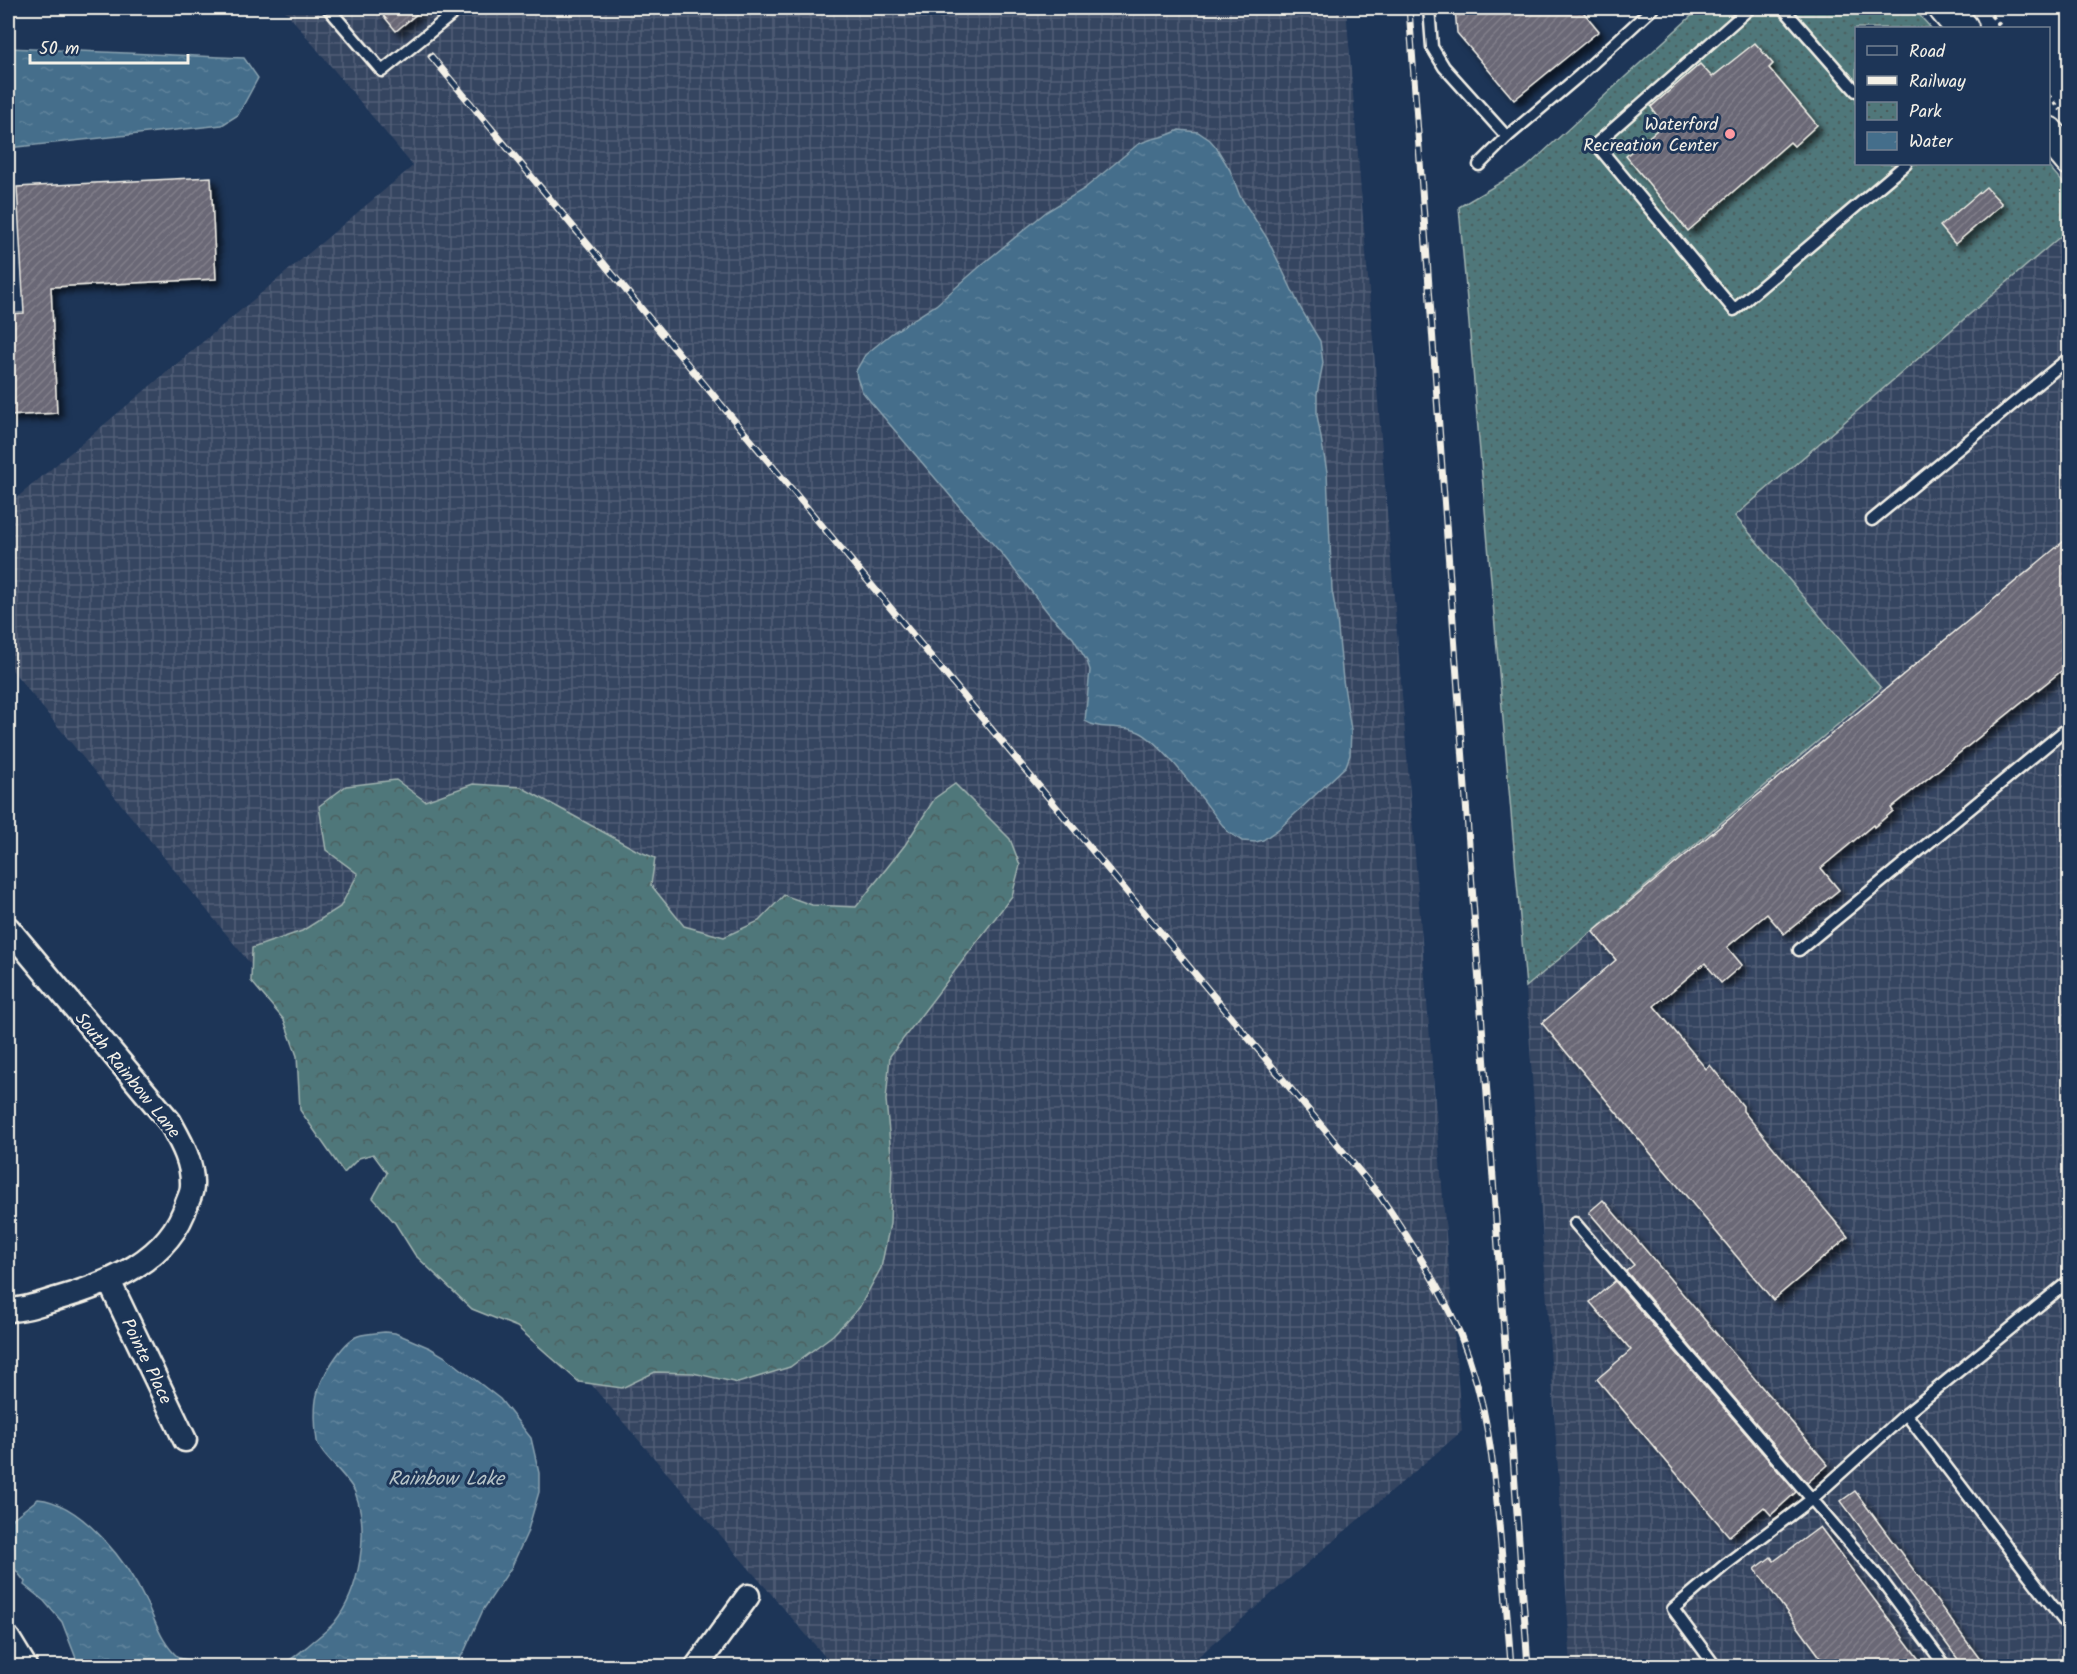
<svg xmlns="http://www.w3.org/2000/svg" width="2077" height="1674" viewBox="0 0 2077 1674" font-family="Kalam,sans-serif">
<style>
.industrial{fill:url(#industrial-grid)}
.forest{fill:url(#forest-crowns);stroke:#a2b4b1;stroke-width:1.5}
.park{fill:url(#park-dots);stroke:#a2b4b1;stroke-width:1.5}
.water{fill:url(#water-ripples);stroke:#8aa2b0;stroke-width:1.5}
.building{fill:url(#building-hatch);stroke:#f4f1e8;stroke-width:1.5;filter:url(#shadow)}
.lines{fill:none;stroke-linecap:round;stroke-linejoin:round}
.lane-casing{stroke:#f4f1e8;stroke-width:15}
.street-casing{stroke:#f4f1e8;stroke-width:27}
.secondary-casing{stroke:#f4f1e8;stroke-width:36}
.path{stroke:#f4f1e8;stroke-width:4;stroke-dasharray:4.5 4.5;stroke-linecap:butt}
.lane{stroke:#1d3557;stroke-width:10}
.street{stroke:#1d3557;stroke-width:22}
.secondary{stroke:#1d3557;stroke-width:32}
.rail-casing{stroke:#f4f1e8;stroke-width:7}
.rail{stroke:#1d3557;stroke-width:4.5;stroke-dasharray:14;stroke-linecap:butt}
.poi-dot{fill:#ff9aa2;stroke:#1d3557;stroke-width:2}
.labels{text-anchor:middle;stroke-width:6;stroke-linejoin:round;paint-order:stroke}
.poi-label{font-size:18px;fill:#f4f1e8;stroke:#1d3557;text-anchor:end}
.street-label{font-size:18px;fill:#f4f1e8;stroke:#1d3557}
.water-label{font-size:20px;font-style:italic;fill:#b6c3c7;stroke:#1d3557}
</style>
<defs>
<pattern id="industrial-grid" width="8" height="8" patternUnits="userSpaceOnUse" patternTransform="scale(1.5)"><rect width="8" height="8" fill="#344460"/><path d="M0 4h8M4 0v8" fill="none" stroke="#525f77"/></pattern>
<pattern id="forest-crowns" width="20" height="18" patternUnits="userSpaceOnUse" patternTransform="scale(1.5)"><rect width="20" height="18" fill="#50777a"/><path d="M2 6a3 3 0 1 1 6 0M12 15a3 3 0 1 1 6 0" fill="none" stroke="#4c6060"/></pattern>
<pattern id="park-dots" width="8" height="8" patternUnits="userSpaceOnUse" patternTransform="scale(1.5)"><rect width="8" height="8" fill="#50777a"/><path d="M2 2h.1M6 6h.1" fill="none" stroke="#4c6060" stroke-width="1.8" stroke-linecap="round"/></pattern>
<pattern id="water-ripples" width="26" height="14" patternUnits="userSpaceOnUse" patternTransform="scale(1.5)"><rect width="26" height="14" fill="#446e8b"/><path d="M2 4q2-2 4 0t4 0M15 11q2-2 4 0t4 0" fill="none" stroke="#60839b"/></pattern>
<pattern id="building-hatch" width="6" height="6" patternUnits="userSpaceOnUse" patternTransform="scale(1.5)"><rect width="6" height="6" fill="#6b6876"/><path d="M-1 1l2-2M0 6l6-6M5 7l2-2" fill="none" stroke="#817e8a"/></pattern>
<filter id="shadow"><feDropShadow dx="5.5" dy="5.5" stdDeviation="3" flood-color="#0009"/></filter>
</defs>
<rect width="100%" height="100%" fill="#1d3557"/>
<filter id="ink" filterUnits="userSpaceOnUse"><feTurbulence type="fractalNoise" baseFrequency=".0167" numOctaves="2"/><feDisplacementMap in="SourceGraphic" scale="12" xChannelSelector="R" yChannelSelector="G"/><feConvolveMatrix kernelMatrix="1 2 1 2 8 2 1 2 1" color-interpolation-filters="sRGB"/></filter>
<g filter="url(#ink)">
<g class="industrial">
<path d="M283,8H1346L1462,1431L1187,1666H833L599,1394L8,665V505L413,166Z"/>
<path d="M2069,229V1666H1571L1526,987L1881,688L1735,516Z"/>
</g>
<path class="forest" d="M396,780L425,801L473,784L521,787L636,850L655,858L651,885L684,926L724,937L759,921L784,895L812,905L856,907L905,845L935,798L955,784L1010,839L1020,865L1012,896L890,1056L886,1100L892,1165L890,1224L881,1268L859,1308L833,1335L790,1367L738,1383L693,1373L655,1372L622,1388L579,1382L517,1327L472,1309L415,1255L395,1223L373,1198L387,1173L373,1154L359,1158L344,1173L300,1110L297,1056L284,1020L251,981L252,948L302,931L340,907L358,874L326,850L319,806L346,786Z"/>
<path class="park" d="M1700,8H1913L1931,28H1856V164H2047L2069,190V229L1735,516L1881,688L1526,987L1459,207L1527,167Z"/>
<g class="water">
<path d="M8,48L244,58L258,78L238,115L222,125L8,148Z"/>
<path d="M1179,130L1198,132L1210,140L1216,147L1230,170L1240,196L1267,238L1301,309L1320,341L1323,363L1317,394V415L1327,472L1332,590L1337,619L1343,680L1351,730L1350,755L1346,766L1280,828L1263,840L1256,842L1242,841L1228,832C1208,808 1165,744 1139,732C1122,724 1100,731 1085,721L1090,670L1087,661L1073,638L1049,614L1002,554L963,511L870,401L862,391L857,378L856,371L865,355L892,333L936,305L985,262L1046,212L1084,189L1137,145C1151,137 1163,139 1179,130Z"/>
<path d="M385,1332L395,1333L430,1348L447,1358L500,1399L531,1438L539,1473V1492L527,1533L511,1568L483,1610L464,1652L455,1666H276C290,1662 298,1654 310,1644C317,1638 327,1631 334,1623C360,1591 370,1531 355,1492C348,1476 319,1454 317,1441C315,1429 314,1407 317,1395C320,1379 342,1342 358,1336C366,1333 377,1333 385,1332Z"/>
<path d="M38,1499C83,1503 129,1565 146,1602C156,1622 161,1643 179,1658L213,1666H79L62,1622L44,1601L24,1585L25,1582L8,1560V1522Z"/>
</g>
<g class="building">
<path d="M377,8H424L396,31Z"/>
<path d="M1455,8H1580L1599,31L1514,100L1457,33Z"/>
<path d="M1755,43L1773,64L1769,68L1817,125L1794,146L1790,142L1688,231L1626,156L1663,125L1651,107L1700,64L1712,77Z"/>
<path d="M211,177L216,279L51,287L57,413L8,416V314L24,313L17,187Z"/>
<path d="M1986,187L2002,204L1955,244L1940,226Z"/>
<path d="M2070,536V664L1891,808L1893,811L1874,827L1873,825L1821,868L1839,890L1784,934L1767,914L1727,947L1742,965L1721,983L1705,963L1654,1006L1706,1069L1710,1065L1743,1106V1111L1848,1237L1773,1300L1542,1023L1616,960L1593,932Z"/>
<path d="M1603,1200L1828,1465L1807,1483L1626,1271L1634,1265L1589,1212Z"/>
<path d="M1615,1281L1796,1492L1771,1515L1764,1507L1729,1536L1597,1379L1631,1350L1590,1302Z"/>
<path d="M1855,1491L1985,1666H1963L1841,1501Z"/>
<path d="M1820,1527L1924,1666H1827L1755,1569L1771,1557L1774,1561Z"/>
</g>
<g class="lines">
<g class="lane-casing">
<g id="lane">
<path d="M328,8L382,71L460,8"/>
<path d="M1429,8L1432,47L1444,67L1507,137"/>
<path d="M1750,8L1596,144L1734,310L1906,164"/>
<path d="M1783,8L1856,91"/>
<path d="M1479,165L1507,137L1580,75L1653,8"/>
<path d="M1872,520L2070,357"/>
<path d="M1799,950L2070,726"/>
<path d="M1575,1223L1882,1581L1945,1666"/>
<path d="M2070,1280L1906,1414L2070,1629"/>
<path d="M1715,1666L1673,1609L1725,1565L1812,1499L1906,1414"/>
</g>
</g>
<g class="street-casing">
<g id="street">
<path d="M8,928L170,1122C181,1142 193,1162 192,1186C192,1192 189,1198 187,1203C170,1260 109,1284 56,1299C40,1304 24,1310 8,1310"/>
<path d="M109,1281L185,1440"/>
<path d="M8,1638L25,1666"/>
<path d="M697,1666L748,1596"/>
</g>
</g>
<g class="secondary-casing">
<g id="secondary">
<path d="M1945,8L1962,28"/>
<path d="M2048,133L2070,159"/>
</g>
</g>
<g class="path">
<path d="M1985,8L2002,28"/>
<path d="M2048,95L2061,110"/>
</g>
<use href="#lane" class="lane"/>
<use href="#street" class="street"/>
<use href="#secondary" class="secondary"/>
<g class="rail-casing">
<g id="rail">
<path d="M1409,8L1528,1666"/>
<path d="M431,56L1380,1196C1410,1240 1439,1285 1460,1334C1487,1399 1494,1466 1500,1535C1504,1579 1508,1623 1511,1666"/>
</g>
</g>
<use href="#rail" class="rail"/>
</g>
</g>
<circle class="poi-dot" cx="1730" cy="134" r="6"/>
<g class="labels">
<g class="poi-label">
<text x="1718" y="130">Waterford<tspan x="1718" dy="21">Recreation Center</tspan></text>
</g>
<g class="street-label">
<text transform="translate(128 1075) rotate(51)" y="6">South Rainbow Lane</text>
<text transform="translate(147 1361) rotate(64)" y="6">Pointe Place</text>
</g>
<g class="water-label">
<text x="446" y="1485">Rainbow Lake</text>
</g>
</g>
<rect width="2077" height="1674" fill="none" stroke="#1d3557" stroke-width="30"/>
<rect x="15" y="15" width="2047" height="1644" fill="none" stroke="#f4f1e8" stroke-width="2" filter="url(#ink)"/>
<rect x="1855" y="27" width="195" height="138" fill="#1d3557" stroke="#738091" stroke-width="1.5"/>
<rect x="1867" y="46" width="30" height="9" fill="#1d3557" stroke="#738091" stroke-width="1.5"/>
<text x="1909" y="57" font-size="18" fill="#f4f1e8">Road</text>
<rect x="1867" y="76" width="30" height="9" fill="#f4f1e8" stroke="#738091" stroke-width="1.5"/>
<text x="1909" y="87" font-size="18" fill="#f4f1e8">Railway</text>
<rect x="1867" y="102" width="30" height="18" fill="url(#park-dots)" stroke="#738091" stroke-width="1.5"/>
<text x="1909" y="117" font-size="18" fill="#f4f1e8">Park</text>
<rect x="1867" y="132" width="30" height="18" fill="url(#water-ripples)" stroke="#738091" stroke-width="1.5"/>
<text x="1909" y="147" font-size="18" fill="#f4f1e8">Water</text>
<path d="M30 54v9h158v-9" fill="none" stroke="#f4f1e8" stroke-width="3"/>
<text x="39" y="54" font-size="18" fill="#f4f1e8" stroke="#1d3557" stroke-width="4.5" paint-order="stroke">50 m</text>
</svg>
